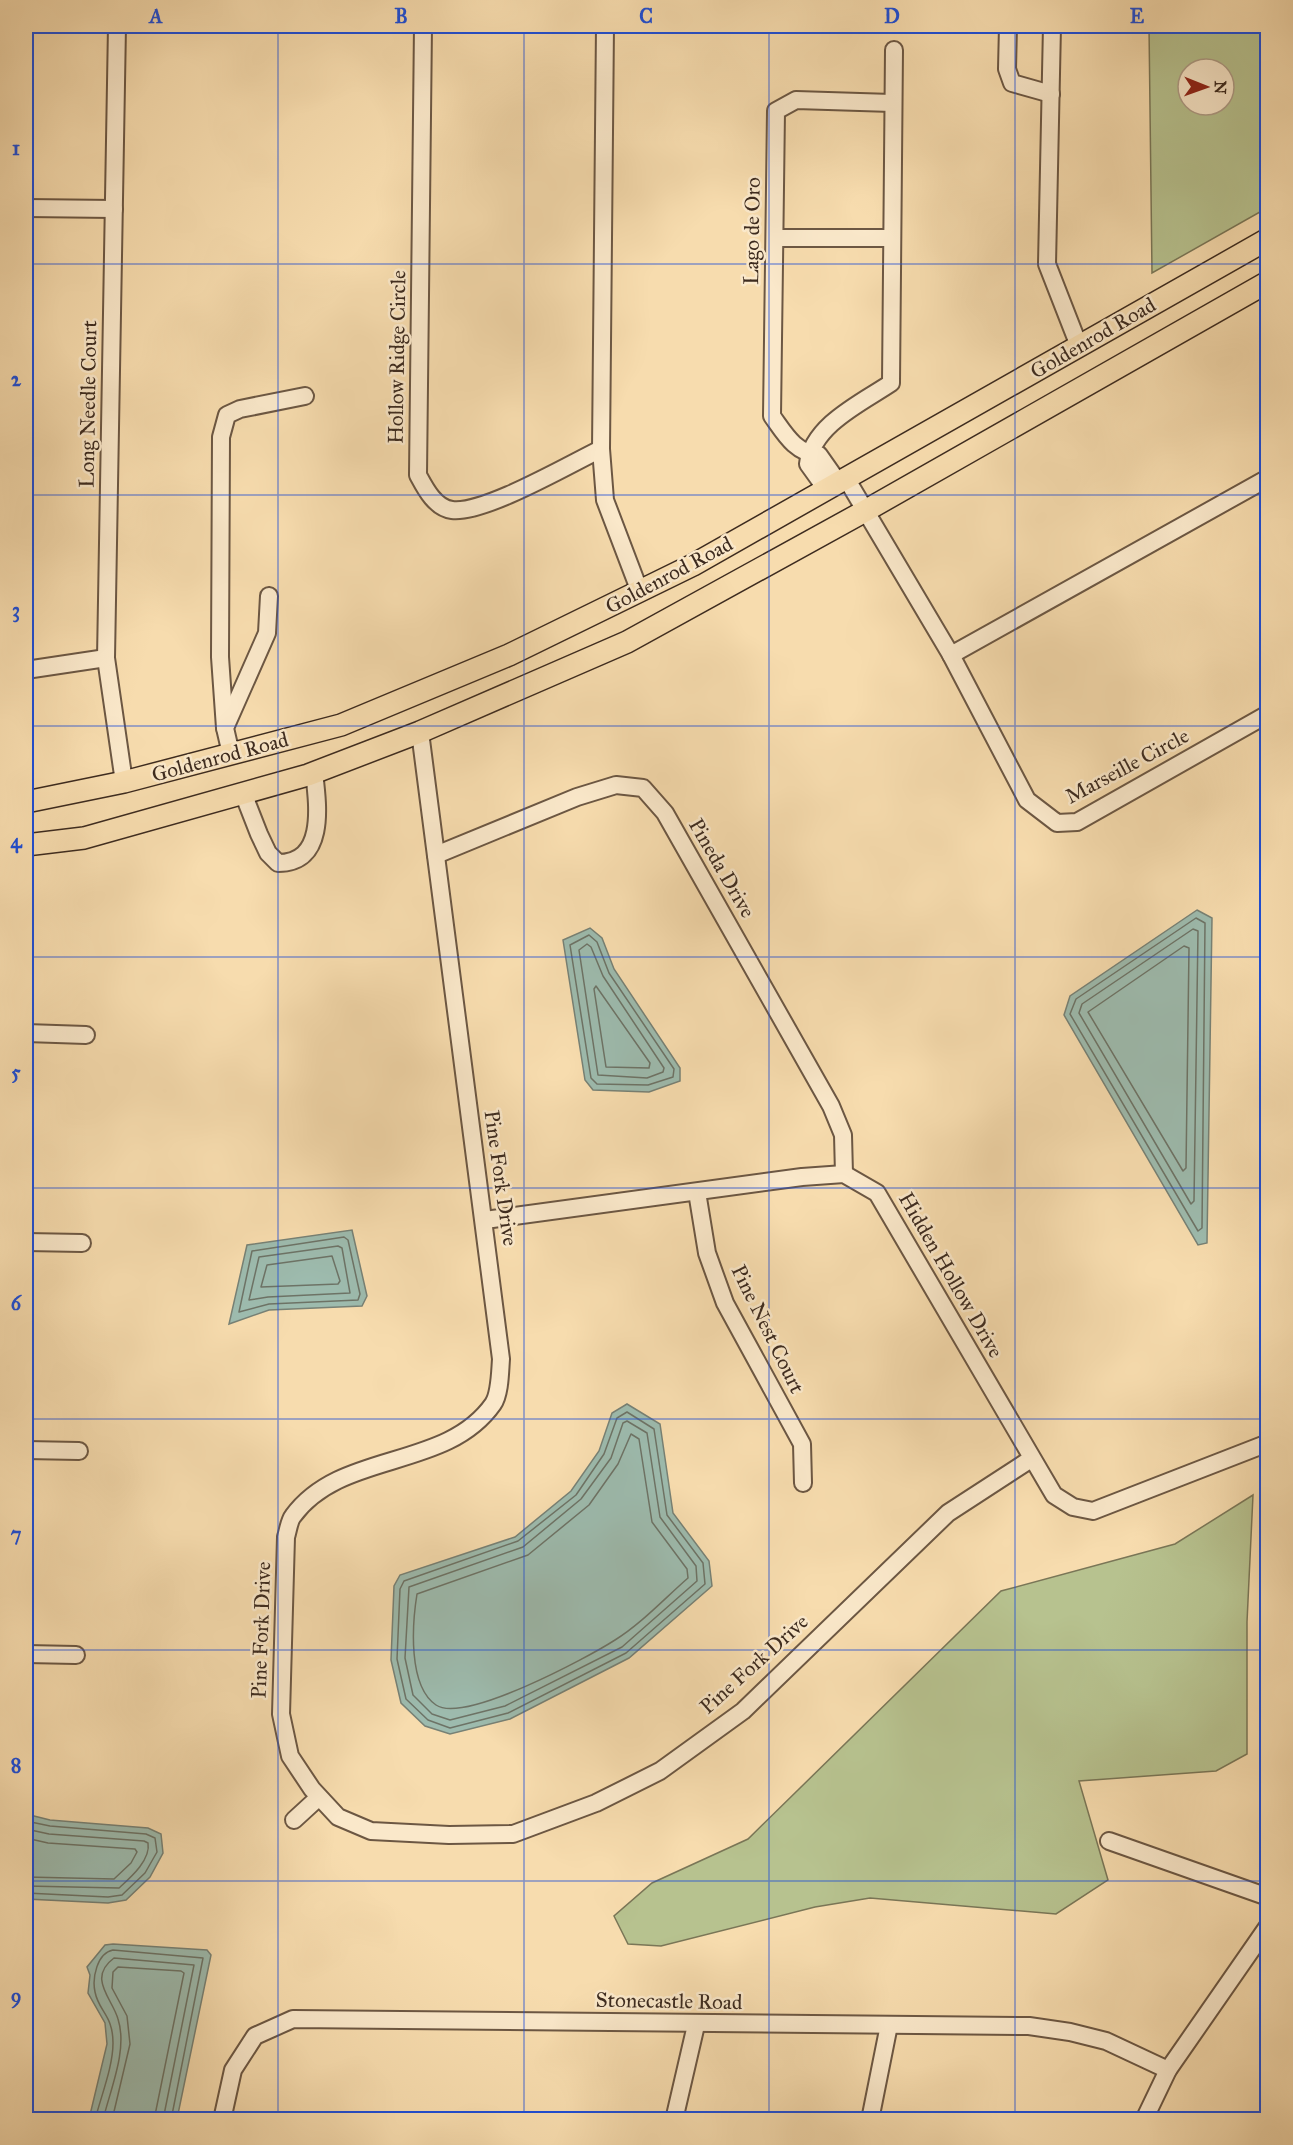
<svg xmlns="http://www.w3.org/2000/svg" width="1293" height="2145" viewBox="0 0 1293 2145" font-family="'IM FELL Great Primer',serif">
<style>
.green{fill:#b7c28f;stroke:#7a7657;stroke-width:1.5;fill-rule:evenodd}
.water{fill:#9dbbae;stroke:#778175;stroke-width:1.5}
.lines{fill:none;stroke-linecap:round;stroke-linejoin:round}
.shore{stroke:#6d7366;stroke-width:1.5}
.minor-casing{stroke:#6c5743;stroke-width:20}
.major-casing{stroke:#3d2b1f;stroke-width:24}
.minor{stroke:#fae8ca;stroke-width:16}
.major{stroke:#f7dcae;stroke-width:21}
.grid{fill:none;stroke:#1d4ed8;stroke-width:1.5;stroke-opacity:0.55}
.labels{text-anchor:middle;stroke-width:5;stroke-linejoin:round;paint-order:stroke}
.street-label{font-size:21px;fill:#3d2b1f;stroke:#fae8ca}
.neatline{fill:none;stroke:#1d4ed8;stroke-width:2}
.grid-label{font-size:20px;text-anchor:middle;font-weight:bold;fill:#1d4ed8}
</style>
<rect width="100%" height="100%" fill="#f7dcae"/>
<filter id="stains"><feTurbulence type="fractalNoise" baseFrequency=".00333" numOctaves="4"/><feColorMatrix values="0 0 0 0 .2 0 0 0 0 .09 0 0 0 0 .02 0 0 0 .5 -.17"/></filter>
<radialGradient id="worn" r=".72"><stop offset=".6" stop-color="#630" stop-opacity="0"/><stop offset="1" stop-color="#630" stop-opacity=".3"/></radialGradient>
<g class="green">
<path d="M1149,26H1268L1267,208L1152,273ZM1188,69H1224V105H1188Z"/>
<path d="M1253,1495L1247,1622V1754L1216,1771L1079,1781L1108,1880L1056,1914L870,1898L815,1907L661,1946L628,1944L614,1916L652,1883L748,1839L1001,1591L1175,1544Z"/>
</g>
<g class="water">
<path d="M1197,910L1212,918L1207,1243L1198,1245L1064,1015L1070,996Z"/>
<path d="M590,928L602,938L614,969L680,1068V1081L649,1092L593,1090L585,1080L563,940Z"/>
<path d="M352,1230L367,1296L362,1306L269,1310L229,1324L247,1245Z"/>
<path d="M627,1404L660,1424L673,1513L709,1561L712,1586L629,1658L510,1719L450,1734L425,1726L401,1703L391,1660L394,1586L400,1575L515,1537L571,1491L599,1451L612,1413Z"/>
<path d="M26,1814L50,1820L148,1828L161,1834L163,1853L150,1877L126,1900L108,1903L26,1899Z"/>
<path d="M113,1944L207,1950L211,1955L177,2119H89L107,2044L105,2023L88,1993L90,1975L87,1967L105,1945Z"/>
</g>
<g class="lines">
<g class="shore">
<path d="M1196,918L1205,923L1202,1228L1198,1231L1070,1014L1076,999Z"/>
<path d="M1193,929L1198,931L1194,1201L1191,1204L1079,1013L1082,1004Z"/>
<path d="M589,935L597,942L609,973L674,1069L673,1077L648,1085L597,1084L591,1078L570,945Z"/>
<path d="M587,944L591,947L603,976L664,1068L663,1072L647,1078L598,1075L579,950Z"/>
<path d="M1184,946L1189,948L1186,1168L1183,1171L1088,1012Z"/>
<path d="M596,986L650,1063L649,1068L606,1067L594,989Z"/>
<path d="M344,1237L348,1240L360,1294L358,1300L269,1304L239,1312L252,1251Z"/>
<path d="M338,1246L342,1248L350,1293L268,1297L249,1300L259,1257Z"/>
<path d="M332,1256L340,1281L338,1284L261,1287L267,1265Z"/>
<path d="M627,1412L654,1429L667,1515L703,1563L705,1584L626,1653L508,1713L450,1728L428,1720L406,1699L397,1659L400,1589L404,1581L518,1541L576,1495L604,1454L617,1418Z"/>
<path d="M627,1421L647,1433L660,1517L696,1566L697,1581L622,1647L505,1706L450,1720L432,1714L413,1695L405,1658L409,1587L523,1547L581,1499L611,1458L623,1423Z"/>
<path d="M631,1434L639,1439L652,1522L687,1569L688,1578C665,1598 641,1624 615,1640C587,1658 464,1724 436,1705C408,1686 412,1625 417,1594L528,1555L589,1505L618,1464Z"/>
<path d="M26,1821L50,1826L146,1834L155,1838L157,1852L145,1873L122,1895L108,1897L26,1893"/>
<path d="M26,1829L49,1834L144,1841L148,1843C151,1860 130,1878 119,1888L26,1886"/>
<path d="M26,1838L48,1843L135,1849L137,1852L131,1863L114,1879L26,1877"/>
<path d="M95,2120C101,2096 113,2067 113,2043C113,2015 99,2012 95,1992C92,1978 97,1953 113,1950L203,1958L171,2120"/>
<path d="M103,2120C110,2090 128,2050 118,2019C112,1998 87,1978 114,1958L194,1965L163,2120"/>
<path d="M112,2120L130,2044L127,2016L112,1988L113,1972L118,1967L181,1971L184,1973L154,2120"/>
</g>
<g class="minor-casing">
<g id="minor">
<path d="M117,26L106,658L124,782"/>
<path d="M423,26L418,475C425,488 435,508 452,510C484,514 568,465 601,449"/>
<path d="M605,26L601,449L605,500L640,592"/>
<path d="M1008,26L1007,69L1012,83L1051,94"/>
<path d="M1052,26L1047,264L1079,346"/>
<path d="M26,208L114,209"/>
<path d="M775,238H891"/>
<path d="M846,478L951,655L1027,800L1057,823L1077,822L1268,714"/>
<path d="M838,482L819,455C795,453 785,434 772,416L776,111L796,100L892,103"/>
<path d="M826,489L808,464C812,425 863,402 891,383L894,50"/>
<path d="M951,655L1268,478"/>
<path d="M26,670L106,658"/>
<path d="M225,728L220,657L221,437L227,415L240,409L305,396"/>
<path d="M420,732L501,1359C500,1372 500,1394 493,1404C446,1471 341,1450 293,1516C289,1521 288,1531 286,1537L281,1714L290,1756L312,1789L338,1817L371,1831L449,1835L513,1834L596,1803L660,1771L743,1711L948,1513L1031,1459"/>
<path d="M231,754L225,728L267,633L269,596"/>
<path d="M243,793L259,834L268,853L278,863C326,863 318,806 314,772"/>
<path d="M436,855L577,797L616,785L643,788L665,813L831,1106L843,1135L844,1174"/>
<path d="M26,1033L86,1035"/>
<path d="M697,1192L707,1253L725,1303L802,1444L803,1483"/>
<path d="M485,1220L802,1177L844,1174L877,1193L1054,1495L1073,1507L1093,1511L1268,1443"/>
<path d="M26,1242L82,1243"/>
<path d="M26,1450L79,1451"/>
<path d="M26,1654L76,1655"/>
<path d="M294,1820L318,1798"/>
<path d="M1109,1841L1268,1897"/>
<path d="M222,2120L233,2070L255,2036L293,2019L1029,2026L1070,2032L1106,2041L1168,2070"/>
<path d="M674,2120L696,2025"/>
<path d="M870,2120L889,2025"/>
<path d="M1144,2120L1168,2070L1268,1926"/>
</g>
</g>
<g class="major-casing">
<g id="major">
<path d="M26,802L124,782L341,725L509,655L693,565L1268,239"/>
<path d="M26,845L84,838L308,775L420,732L627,642L865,511L1268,282"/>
</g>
</g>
<use href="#minor" class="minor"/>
<use href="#major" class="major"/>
</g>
<path class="grid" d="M278,26V2120M524,26V2120M769,26V2120M1015,26V2120M26,264H1268M26,495H1268M26,726H1268M26,957H1268M26,1188H1268M26,1419H1268M26,1650H1268M26,1881H1268"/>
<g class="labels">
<g class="street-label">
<text transform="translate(752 231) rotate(-89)" y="7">Lago de Oro</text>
<text transform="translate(1093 338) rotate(-30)" y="7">Goldenrod Road</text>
<text transform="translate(397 357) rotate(-89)" y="7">Hollow Ridge Circle</text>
<text transform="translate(88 404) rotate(-89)" y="7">Long Needle Court</text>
<text transform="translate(669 575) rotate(-28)" y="7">Goldenrod Road</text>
<text transform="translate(220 757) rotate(-15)" y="7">Goldenrod Road</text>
<text transform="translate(1127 766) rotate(-28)" y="7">Marseille Circle</text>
<text transform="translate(722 868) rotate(60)" y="7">Pineda Drive</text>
<text transform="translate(501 1178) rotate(82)" y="7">Pine Fork Drive</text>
<text transform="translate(951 1275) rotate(60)" y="7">Hidden Hollow Drive</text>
<text transform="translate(768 1329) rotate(64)" y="7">Pine Nest Court</text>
<text transform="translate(261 1630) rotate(-88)" y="7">Pine Fork Drive</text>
<text transform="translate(754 1664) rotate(-42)" y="7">Pine Fork Drive</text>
<text transform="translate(669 2001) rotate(1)" y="7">Stonecastle Road</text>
</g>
</g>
<rect width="1293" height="2145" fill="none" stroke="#f7dcae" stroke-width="66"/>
<g transform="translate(1206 87) rotate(91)"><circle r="28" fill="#fae8ca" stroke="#ae9c86" stroke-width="1.5"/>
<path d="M0-4.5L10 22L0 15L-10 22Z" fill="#8f2418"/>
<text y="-9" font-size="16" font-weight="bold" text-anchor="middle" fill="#3d2b1f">N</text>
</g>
<rect x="33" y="33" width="1227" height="2079" class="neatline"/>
<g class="grid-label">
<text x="156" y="23">A</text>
<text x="401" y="23">B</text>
<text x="646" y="23">C</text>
<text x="892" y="23">D</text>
<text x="1137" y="23">E</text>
<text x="16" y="155">1</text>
<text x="16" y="386">2</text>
<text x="16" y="617">3</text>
<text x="16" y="848">4</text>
<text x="16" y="1079">5</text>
<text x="16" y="1310">6</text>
<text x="16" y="1541">7</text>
<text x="16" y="1772">8</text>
<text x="16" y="2003">9</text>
</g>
<rect width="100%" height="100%" filter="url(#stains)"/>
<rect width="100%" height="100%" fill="url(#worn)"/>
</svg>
